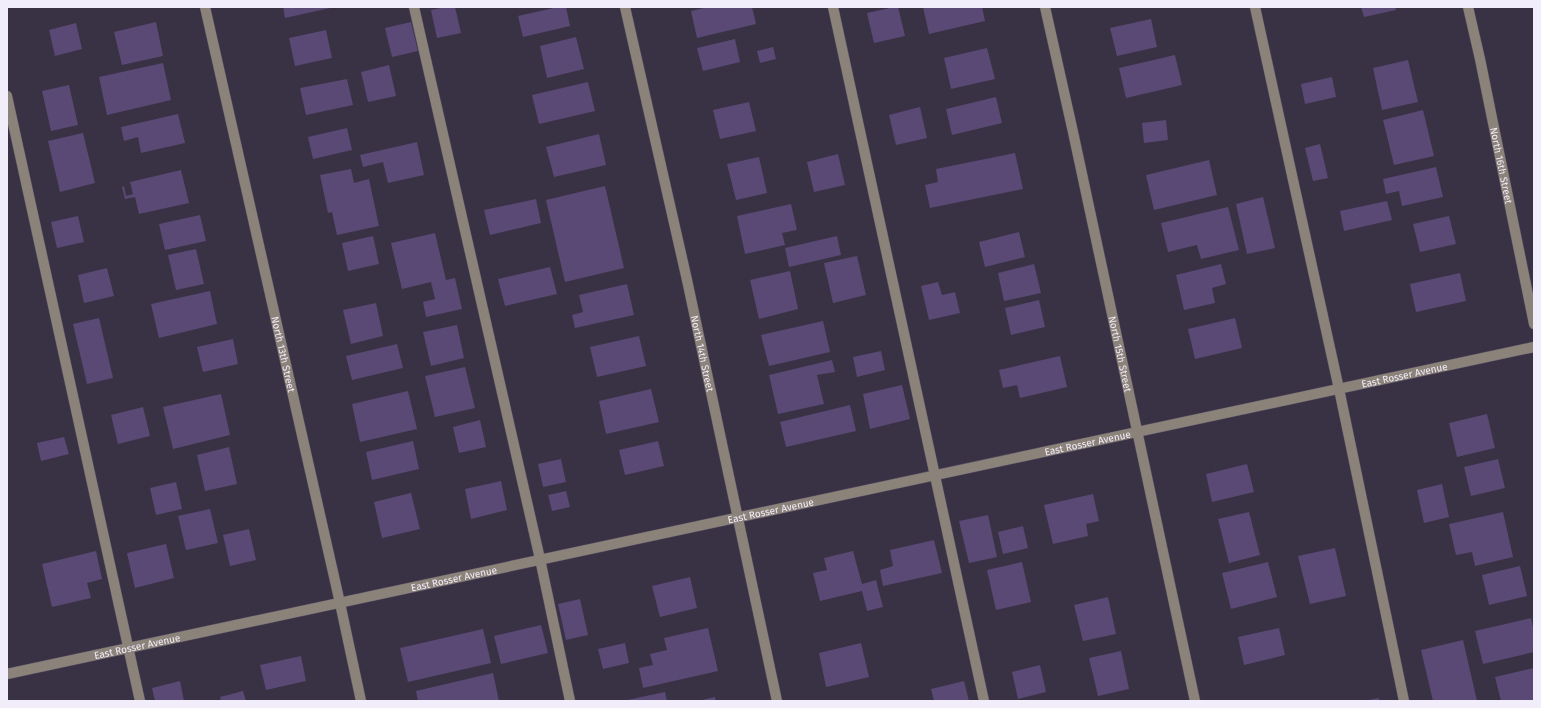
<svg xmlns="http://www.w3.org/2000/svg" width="1541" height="708" viewBox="0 0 1541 708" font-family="'Fira Sans',sans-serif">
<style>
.building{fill:#594974}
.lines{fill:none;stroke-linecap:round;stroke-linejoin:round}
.minor-casing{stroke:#565062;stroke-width:11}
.minor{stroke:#8b827a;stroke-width:10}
.labels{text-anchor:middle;stroke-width:3;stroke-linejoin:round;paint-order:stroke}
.street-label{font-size:10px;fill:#f1edfa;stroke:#1f1c25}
</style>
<rect width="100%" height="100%" fill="#393245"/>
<g class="building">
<path d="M283,7H330V8L285,18Z"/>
<path d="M446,7H455L461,33L437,38L431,10Z"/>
<path d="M558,7H566L570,26L523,37L518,16Z"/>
<path d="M708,7H752L756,24L697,38L691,11Z"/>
<path d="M894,7H898L905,36L874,43L867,13Z"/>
<path d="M923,7H982L985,21L929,34Z"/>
<path d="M1361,7H1395L1396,10L1364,17Z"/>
<path d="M1151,19L1157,47L1117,56L1110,28Z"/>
<path d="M156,22L163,56L122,65L114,32Z"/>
<path d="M411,22L418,51L392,57L385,28Z"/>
<path d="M76,23L82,49L55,56L49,30Z"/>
<path d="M326,30L332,58L295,66L289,38Z"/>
<path d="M576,37L584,69L547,78L540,46Z"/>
<path d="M735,39L740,62L703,71L697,48Z"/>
<path d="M773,47L776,59L760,63L757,51Z"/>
<path d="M987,48L995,79L951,89L944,58Z"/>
<path d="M1175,55L1182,85L1126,98L1119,68Z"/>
<path d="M1408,60L1418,102L1382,110L1373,68Z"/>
<path d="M163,63L171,100L107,115L99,77Z"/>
<path d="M389,65L396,96L368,102L361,72Z"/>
<path d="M1332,77L1336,97L1305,104L1301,84Z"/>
<path d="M347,79L353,105L306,115L300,88Z"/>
<path d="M588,82L595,111L539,124L532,95Z"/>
<path d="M69,85L78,125L51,131L42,91Z"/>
<path d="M996,97L1002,123L952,135L946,109Z"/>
<path d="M749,102L756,131L720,139L713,110Z"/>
<path d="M920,107L927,138L896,145L889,115Z"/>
<path d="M1423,110L1434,156L1394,165L1383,120Z"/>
<path d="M178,114L185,143L141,153L138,137L124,141L121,127Z"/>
<path d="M1166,120L1168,140L1144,143L1142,123Z"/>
<path d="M347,128L352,150L313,159L308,137Z"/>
<path d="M83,133L95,183L60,192L48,141Z"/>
<path d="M599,134L606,165L554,177L546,147Z"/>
<path d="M417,142L424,175L388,183L383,162L363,167L360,155Z"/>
<path d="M1320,144L1328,178L1313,181L1305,148Z"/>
<path d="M1015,153L1023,189L930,208L925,185L938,182L936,169Z"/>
<path d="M838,154L845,185L814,192L807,162Z"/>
<path d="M759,157L767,193L736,200L727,164Z"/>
<path d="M1209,160L1217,195L1154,210L1146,175Z"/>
<path d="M1436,167L1443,197L1402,206L1399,191L1386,194L1383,179Z"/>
<path d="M351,169L354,183L369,179L379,226L337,235L332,212L328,213L320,175Z"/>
<path d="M181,170L189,203L139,214L135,197L125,199L122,187L124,186L126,196L133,194L130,182Z"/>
<path d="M605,186L624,268L565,282L546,200Z"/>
<path d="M1263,197L1275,248L1247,254L1236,204Z"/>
<path d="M536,199L541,223L490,235L484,210Z"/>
<path d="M1387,201L1392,220L1344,231L1340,211Z"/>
<path d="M791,204L797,230L782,233L785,245L745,254L737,216Z"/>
<path d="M1228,207L1239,250L1201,259L1197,245L1168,252L1161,223Z"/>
<path d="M200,215L206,241L165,250L159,224Z"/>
<path d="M78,216L84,242L57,248L51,222Z"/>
<path d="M1449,216L1456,244L1420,252L1413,224Z"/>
<path d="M1019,232L1025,257L985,267L979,242Z"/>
<path d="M435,233L446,280L455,278L462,309L426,317L423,302L435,299L431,282L402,289L391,243Z"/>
<path d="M373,236L379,264L348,271L342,243Z"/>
<path d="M837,236L841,255L789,267L785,248Z"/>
<path d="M196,249L204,284L176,290L168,255Z"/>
<path d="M857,256L866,295L833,303L824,263Z"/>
<path d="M1034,264L1041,293L1004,301L998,273Z"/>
<path d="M1221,264L1226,284L1212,288L1215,303L1184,310L1176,275Z"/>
<path d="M550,267L557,294L505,306L498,279Z"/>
<path d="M107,268L114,296L84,303L78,275Z"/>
<path d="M790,271L798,309L759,319L750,280Z"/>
<path d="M1460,273L1466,301L1416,312L1410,284Z"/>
<path d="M938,282L942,295L955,292L960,313L929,320L921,286Z"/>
<path d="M627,284L634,315L575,328L572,315L583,312L579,295Z"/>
<path d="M210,291L217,324L159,338L151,304Z"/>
<path d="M1039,300L1045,327L1011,335L1005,308Z"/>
<path d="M376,303L383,336L351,344L343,310Z"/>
<path d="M99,318L113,378L87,384L73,324Z"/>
<path d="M1235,318L1242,348L1195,359L1188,329Z"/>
<path d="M823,321L830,352L769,366L761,335Z"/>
<path d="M457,325L464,358L431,366L423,332Z"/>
<path d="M639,336L646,366L597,377L590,347Z"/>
<path d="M233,339L238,364L203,372L197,347Z"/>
<path d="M397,344L403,368L352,380L346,356Z"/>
<path d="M881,351L885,370L857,377L853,357Z"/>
<path d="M1060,356L1067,387L1020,398L1017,385L1003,388L999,370Z"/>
<path d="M832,360L835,372L817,375L824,404L778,414L769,375Z"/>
<path d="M465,367L475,408L435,417L425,376Z"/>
<path d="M902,385L910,419L870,429L863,394Z"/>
<path d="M651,389L659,422L606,434L599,401Z"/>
<path d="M408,391L417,429L360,442L352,404Z"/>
<path d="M221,394L230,435L173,449L163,407Z"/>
<path d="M850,405L856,431L786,447L780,422Z"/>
<path d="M143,407L150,436L118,444L111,415Z"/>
<path d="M1487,414L1495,448L1457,457L1449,423Z"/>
<path d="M480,420L486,447L459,453L453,427Z"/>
<path d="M64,437L69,454L41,461L37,443Z"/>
<path d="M413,441L419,469L372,480L366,452Z"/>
<path d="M658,441L664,466L625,475L619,450Z"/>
<path d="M229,447L237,484L205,491L197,455Z"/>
<path d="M561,459L566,482L543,487L538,464Z"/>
<path d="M1498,459L1505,488L1471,496L1464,467Z"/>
<path d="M1247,464L1254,492L1212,502L1206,474Z"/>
<path d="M501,481L507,510L471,519L465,489Z"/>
<path d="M176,482L182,509L156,515L150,488Z"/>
<path d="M1442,484L1449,517L1424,523L1417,490Z"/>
<path d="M566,491L570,507L552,511L548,495Z"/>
<path d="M411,493L420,529L382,538L374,502Z"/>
<path d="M1093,494L1099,521L1086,524L1088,536L1053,544L1044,505Z"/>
<path d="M210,509L218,543L186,550L178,516Z"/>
<path d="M1249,512L1260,555L1229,563L1218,519Z"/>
<path d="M1503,512L1513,557L1475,566L1472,552L1456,555L1449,524Z"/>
<path d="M988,515L997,557L969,563L959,521Z"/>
<path d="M1023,526L1028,548L1003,554L998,532Z"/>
<path d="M249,529L256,560L230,566L223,535Z"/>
<path d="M934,540L942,573L883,586L880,570L893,566L890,550Z"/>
<path d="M166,544L174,578L135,588L127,553Z"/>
<path d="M1335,548L1346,596L1310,604L1298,556Z"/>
<path d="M96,551L102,579L87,583L91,598L52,607L42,564Z"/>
<path d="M853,551L862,584L876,580L883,607L867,611L862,591L820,601L813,573L827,570L824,558Z"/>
<path d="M1022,562L1031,602L996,610L987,570Z"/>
<path d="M1268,562L1277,597L1231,609L1222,573Z"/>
<path d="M1520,566L1527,596L1489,605L1482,575Z"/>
<path d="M690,577L697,608L660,617L652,586Z"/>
<path d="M1108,597L1116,634L1083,641L1074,605Z"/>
<path d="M580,599L588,635L566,640L558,604Z"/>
<path d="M1531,618L1534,632V652L1483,664L1475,631Z"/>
<path d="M541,625L548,653L501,664L494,636Z"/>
<path d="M708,628L718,671L643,688L639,668L653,665L650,654L667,650L664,638Z"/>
<path d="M1279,628L1285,655L1244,665L1238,637Z"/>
<path d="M483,629L491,663L408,682L400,648Z"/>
<path d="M1463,640L1477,701H1433L1421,650Z"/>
<path d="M625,643L629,663L603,669L598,649Z"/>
<path d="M861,643L869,677L826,687L819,653Z"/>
<path d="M1121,651L1129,689L1098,696L1089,658Z"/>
<path d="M301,656L306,681L266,690L260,665Z"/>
<path d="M1040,665L1046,692L1018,699L1012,672Z"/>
<path d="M1534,668V701H1501L1495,677Z"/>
<path d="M493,673L499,701H418L416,691Z"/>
<path d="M180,681L184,701H155L152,688Z"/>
<path d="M964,681L969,701H934L931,689Z"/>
<path d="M243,691L246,701H221L220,697Z"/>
<path d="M665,692L667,701H627V700Z"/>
<path d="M715,697L716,701H702V700Z"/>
<path d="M1379,698V701H1368V700Z"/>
</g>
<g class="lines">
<g class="minor-casing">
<g id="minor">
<path id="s1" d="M205,7L340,603L361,701"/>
<path d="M414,7L540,559L570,701"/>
<path id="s2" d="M625,7L687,280L777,701"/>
<path d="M833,7L984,701"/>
<path id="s3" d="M1045,7L1073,132L1195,701"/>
<path d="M1255,7L1339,389L1404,701"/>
<path id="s4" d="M1468,7L1480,59L1534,324"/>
<path d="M7,96L140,701"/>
<path id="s5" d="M7,674L1534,347"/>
</g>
</g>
<use href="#minor" class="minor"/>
</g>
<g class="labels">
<g class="street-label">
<text dy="4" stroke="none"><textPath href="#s4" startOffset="162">North 16th Street</textPath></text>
<text dy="4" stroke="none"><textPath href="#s1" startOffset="356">North 13th Street</textPath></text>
<text dy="4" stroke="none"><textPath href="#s2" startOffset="355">North 14th Street</textPath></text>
<text dy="4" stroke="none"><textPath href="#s3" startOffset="355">North 15th Street</textPath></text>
<text dy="4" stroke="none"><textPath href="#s5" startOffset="1429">East Rosser Avenue</textPath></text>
<text dy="4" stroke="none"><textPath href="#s5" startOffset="1105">East Rosser Avenue</textPath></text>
<text dy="4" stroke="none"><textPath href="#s5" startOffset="781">East Rosser Avenue</textPath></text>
<text dy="4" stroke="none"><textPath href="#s5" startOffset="457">East Rosser Avenue</textPath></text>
<text dy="4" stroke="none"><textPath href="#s5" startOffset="133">East Rosser Avenue</textPath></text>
</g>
</g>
<rect width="1541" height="708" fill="none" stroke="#f1edfa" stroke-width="16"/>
</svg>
